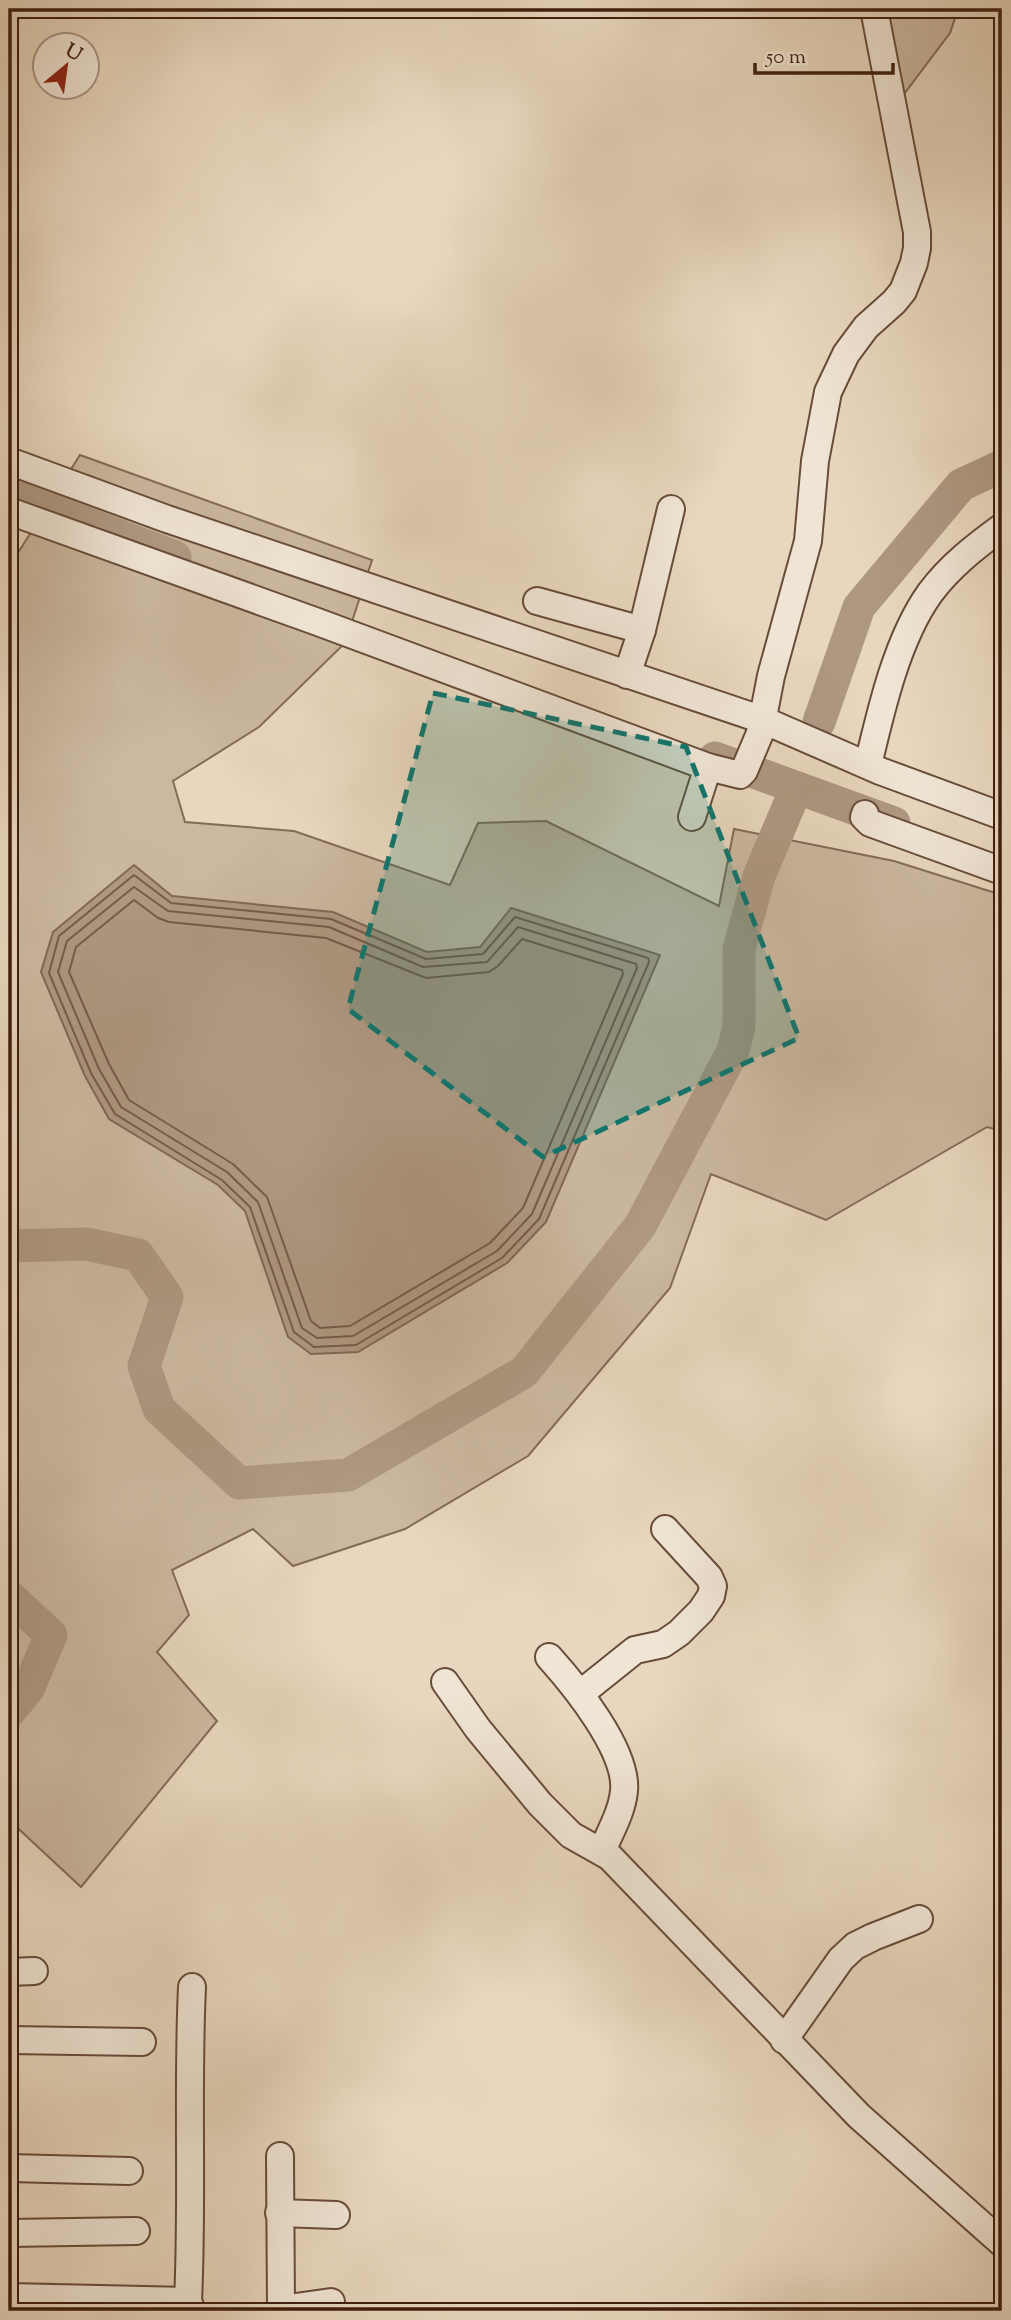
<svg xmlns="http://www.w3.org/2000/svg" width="1011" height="2320" viewBox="0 0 1011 2320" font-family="'Sorts Mill Goudy',serif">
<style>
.green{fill:#cbb8a0;stroke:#846b57;stroke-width:2}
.water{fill:#ae9882;stroke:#816754;stroke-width:2}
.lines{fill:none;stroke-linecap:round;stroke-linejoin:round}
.shore{stroke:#765b48;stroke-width:2}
.river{stroke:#ae9882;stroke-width:33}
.minor-casing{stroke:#684c3a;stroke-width:30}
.minor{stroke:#f0e5d5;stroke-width:26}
.marked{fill:#0f766e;fill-opacity:0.2;stroke:#0f766e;stroke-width:5;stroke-dasharray:14 9;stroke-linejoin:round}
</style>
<rect width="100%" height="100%" fill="#e8d7be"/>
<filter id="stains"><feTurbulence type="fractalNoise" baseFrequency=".00286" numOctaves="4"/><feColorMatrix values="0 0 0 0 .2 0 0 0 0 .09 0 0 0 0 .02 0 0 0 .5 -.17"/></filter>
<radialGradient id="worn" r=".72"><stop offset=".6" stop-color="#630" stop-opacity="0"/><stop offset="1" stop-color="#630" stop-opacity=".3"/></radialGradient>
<g class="green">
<path d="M887,9H958L950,33L904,94Z"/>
<path d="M80,455L372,560L345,643L259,727L173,781L185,822L294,831L450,885L478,823L546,821L719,906L734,829L894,861L1002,895V1131L987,1127L826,1220L711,1174L670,1288L528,1456L405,1529L293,1566L253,1529L172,1570L189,1615L157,1652L217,1721L81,1887L9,1820V567Z"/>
</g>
<path class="water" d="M134,865L172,896L333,912L427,952L480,947L511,908L660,955L546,1222L507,1263L358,1352L311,1354L288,1337L245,1211L218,1185L109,1119L85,1076L41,972L53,932Z"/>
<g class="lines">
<g class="shore">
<path d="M134,875L171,903L331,919L426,959L483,954L515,917L648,958L649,962L539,1219L502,1258L356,1345L314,1347L294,1332L250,1207L222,1180L115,1114L91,1073L49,973L59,936Z"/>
<path d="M134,887L168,911L329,927L423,967L487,962L518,927L636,964L637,968L532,1214L497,1251L353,1336L317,1338L302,1328L258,1202L227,1172L121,1107L99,1069L58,972L67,941Z"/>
<path d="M134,900L158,918L169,922L326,938L426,978L489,972L498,966L522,939L622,970L623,974L523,1208L490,1243L350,1326L320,1328L311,1321L267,1197L233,1164L129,1100L109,1064L69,972L76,947Z"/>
</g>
<g class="river">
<path d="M9,494L175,557"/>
<path d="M819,722L859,607L961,485L1002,466"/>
<path d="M715,758L894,823"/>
<path d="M9,1246L86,1244L138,1255L167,1297L144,1366L159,1409L239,1483L348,1475L524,1372L640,1226L733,1051L739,1027V949L759,876L790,803"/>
<path d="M9,1596L51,1635L28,1689L9,1712"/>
</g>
<g class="minor-casing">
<g id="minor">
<path d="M9,461L167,519L763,720L880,771L1002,816"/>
<path d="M9,511L315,621L708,767L740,775L744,771L760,733L771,676L808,541L815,461L828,392L846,354L866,327L894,302L903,291L914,263L917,248V232L874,9"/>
<path d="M537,601L642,630"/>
<path d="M627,675L642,630L671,509"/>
<path d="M868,765C881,710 897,639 930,593C950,566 976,546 1002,527"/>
<path d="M865,814L864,817L870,823L1002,871"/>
<path d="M692,817L708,767"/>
<path d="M549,1657C575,1686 628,1751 624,1791C622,1812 610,1832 602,1851"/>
<path d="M445,1682L478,1729L540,1804L571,1835L610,1857L859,2116L1002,2243"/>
<path d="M580,1694L635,1650L663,1644L679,1633L701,1611L711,1596L713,1586L709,1577L665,1529"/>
<path d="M9,1972L34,1971"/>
<path d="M9,2040L142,2042"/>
<path d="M784,2040L841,1959L855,1946L873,1937L919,1919"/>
<path d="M280,2156L281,2309"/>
<path d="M9,2168L129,2171"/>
<path d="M279,2213L336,2215"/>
<path d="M9,2233L136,2231"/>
<path d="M9,2297L188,2301"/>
<path d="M192,2311L188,2301C193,2196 187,2092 192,1987"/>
<path d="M279,2311L281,2309L331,2302"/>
</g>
</g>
<use href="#minor" class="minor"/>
</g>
<path class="marked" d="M433,693L686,747L799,1038L543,1157L348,1009Z"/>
<rect width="1011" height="2320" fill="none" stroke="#e8d7be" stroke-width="35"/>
<rect x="10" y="10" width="990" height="2299" fill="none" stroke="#3e1e0e" stroke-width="3.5"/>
<rect x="18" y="18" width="976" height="2285" fill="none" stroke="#3e1e0e" stroke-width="2"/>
<g transform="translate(66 66) rotate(29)"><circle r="33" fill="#f0e5d5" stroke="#a99585" stroke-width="2"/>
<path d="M0-5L12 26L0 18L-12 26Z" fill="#8f2418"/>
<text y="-10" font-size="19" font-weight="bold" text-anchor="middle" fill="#3e1e0e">U</text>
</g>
<path d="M755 63v10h138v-10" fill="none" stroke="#3e1e0e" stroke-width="3.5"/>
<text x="766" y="63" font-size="21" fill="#3e1e0e" stroke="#f0e5d5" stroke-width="5" paint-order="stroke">50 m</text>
<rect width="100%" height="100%" filter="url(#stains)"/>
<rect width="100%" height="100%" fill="url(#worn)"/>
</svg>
